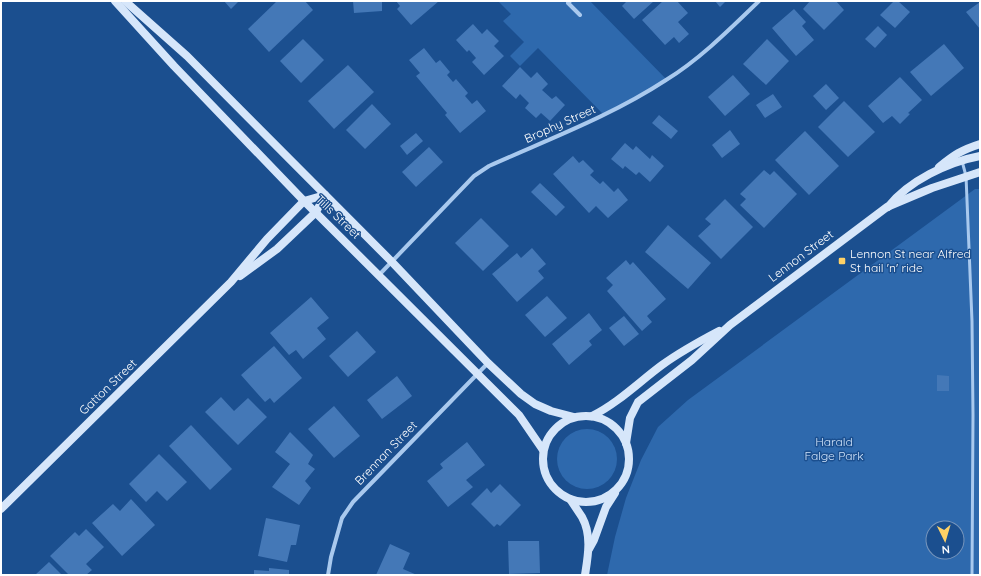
<svg xmlns="http://www.w3.org/2000/svg" width="981" height="576" viewBox="0 0 981 576" font-family="Quicksand,sans-serif">
<style>
.green{fill:#2e69ad;fill-rule:evenodd}
.building{fill:#4478b7}
.lines{fill:none;stroke-linecap:round;stroke-linejoin:round}
.lane{stroke:#a9c9ee;stroke-width:3}
.street{stroke:#a9c9ee;stroke-width:4}
.secondary{stroke:#d6e6fa;stroke-width:8}
.poi-dot{fill:#ffd166;stroke:#1b4f8f;stroke-width:1.5}
.labels{text-anchor:middle;stroke-width:3;stroke-linejoin:round;paint-order:stroke}
.street-label{font-size:12px;fill:#fff;stroke:#1b4f8f}
.poi-label{font-size:12px;fill:#fff;stroke:#1b4f8f;text-anchor:start}
.park-label{font-size:12px;fill:#cfe3fa;stroke:#1b4f8f}
</style>
<rect width="100%" height="100%" fill="#1b4f8f"/>
<g class="green">
<path d="M498,1H590L667,80L604,115L538,48L520,66L510,56L524,42L503,21L511,14Z"/>
<path d="M975,189H980V575H607L615,537L626,498L641,460L658,427L688,400ZM933,528H957V552H933Z"/>
<circle cx="587" cy="459" r="30"/>
</g>
<g class="building">
<path d="M224,1H239L231,9Z"/>
<path d="M277,1H305L313,10L269,52L248,29Z"/>
<path d="M353,1H382V11L354,13Z"/>
<path d="M396,1H439L411,25L397,9L400,6Z"/>
<path d="M627,1H654L634,19L622,6Z"/>
<path d="M663,1H677L688,13L678,22L689,34L679,43L674,37L665,45L642,20Z"/>
<path d="M715,1H726L720,7Z"/>
<path d="M810,1H836L844,10L824,30L803,9Z"/>
<path d="M894,1H898L910,12L895,28L880,15Z"/>
<path d="M980,2V29L966,12Z"/>
<path d="M794,9L806,22L802,26L814,40L796,56L772,28Z"/>
<path d="M473,24L482,34L487,29L499,41L494,46L504,56L484,75L472,62L476,58L469,50L467,52L456,40Z"/>
<path d="M878,26L887,35L875,48L865,39Z"/>
<path d="M303,39L324,60L301,83L280,61Z"/>
<path d="M767,39L789,61L766,85L743,64Z"/>
<path d="M944,44L964,68L931,96L910,72Z"/>
<path d="M424,48L436,63L440,60L450,72L447,75L453,82L456,79L468,93L465,96L472,104L477,100L486,111L460,133L445,115L447,113L416,76L420,73L409,60Z"/>
<path d="M348,65L374,92L334,129L308,101Z"/>
<path d="M520,67L531,78L537,72L548,84L542,90L552,99L556,96L565,105L550,121L541,113L536,118L525,108L529,103L520,94L516,99L502,86Z"/>
<path d="M733,75L750,94L725,116L708,97Z"/>
<path d="M900,77L922,100L908,113L910,114L900,124L892,116L883,123L868,106Z"/>
<path d="M826,84L839,98L826,110L813,96Z"/>
<path d="M773,94L782,107L765,118L756,105Z"/>
<path d="M844,101L875,132L848,157L818,127Z"/>
<path d="M372,104L391,124L365,149L346,130Z"/>
<path d="M659,115L678,131L671,139L652,123Z"/>
<path d="M730,130L740,144L722,158L712,145Z"/>
<path d="M805,131L839,166L809,195L775,160Z"/>
<path d="M416,133L423,141L407,155L400,146Z"/>
<path d="M625,143L633,150L636,146L650,159L652,155L664,166L650,182L639,172L636,175L625,166L623,169L611,159Z"/>
<path d="M429,147L443,162L416,187L402,172Z"/>
<path d="M573,156L579,163L583,160L594,171L590,175L600,184L603,181L614,192L618,188L628,200L608,218L596,206L589,213L553,174Z"/>
<path d="M764,170L770,175L774,171L797,194L764,228L740,205L746,199L740,194Z"/>
<path d="M540,183L565,207L556,216L531,192Z"/>
<path d="M725,199L753,227L721,259L698,236L711,224L705,219Z"/>
<path d="M481,218L509,246L483,271L455,243Z"/>
<path d="M668,225L711,263L688,289L645,252Z"/>
<path d="M532,248L546,264L538,271L544,278L517,302L492,274L517,253L521,258Z"/>
<path d="M626,260L630,265L633,262L666,299L647,316L652,322L642,331L607,291L613,285L606,278Z"/>
<path d="M547,296L567,318L545,337L525,315Z"/>
<path d="M311,297L329,318L317,328L326,339L303,359L296,350L289,355L270,333Z"/>
<path d="M589,313L602,330L589,341L592,345L569,365L552,344Z"/>
<path d="M624,316L639,334L624,346L609,328Z"/>
<path d="M357,331L376,352L348,377L329,356Z"/>
<path d="M274,346L302,378L274,403L270,398L265,402L241,375Z"/>
<path d="M937,375L949,376V391H937Z"/>
<path d="M397,376L412,396L382,419L367,400Z"/>
<path d="M221,397L234,411L248,398L267,417L238,445L205,412Z"/>
<path d="M334,406L360,436L334,458L308,429Z"/>
<path d="M191,425L232,469L210,490L169,446Z"/>
<path d="M290,432L313,455L308,464L315,469L305,481L311,488L299,505L272,487L290,464L275,452Z"/>
<path d="M467,442L485,465L466,480L473,487L448,507L427,481L443,468L440,464Z"/>
<path d="M159,454L187,482L167,501L157,491L146,502L129,484Z"/>
<path d="M500,484L521,505L500,526L497,524L494,527L471,504L487,488L491,493Z"/>
<path d="M131,499L155,525L122,556L92,523L113,504L120,511Z"/>
<path d="M266,518L300,525L296,545H291L287,562L258,556Z"/>
<path d="M86,529L104,547L86,564L92,570L86,575H69L50,556L75,532L79,536Z"/>
<path d="M508,541H539L540,573L509,574Z"/>
<path d="M390,544L410,553L403,569L417,575H376Z"/>
<path d="M49,562L62,575H35Z"/>
<path d="M269,568L289,570V575H254V570L269,571Z"/>
</g>
<g class="lines">
<path class="lane" d="M962,161L966,176L972,321L973,415L972,575"/>
<g class="street">
<path d="M570,1L568,3L580,15"/>
<path d="M379,275L474,176L489,166C549,139 611,116 666,80C700,59 730,29 759,1"/>
<path d="M328,575L331,557L342,518L353,502L488,363"/>
</g>
<g class="secondary">
<path d="M115,1L174,66L304,201L519,415L543,450"/>
<path d="M125,1L187,56L392,262L488,363L521,394L535,404L551,411L574,417"/>
<path d="M939,167C954,155 961,150 980,144"/>
<path d="M888,207C908,181 948,162 980,156"/>
<path d="M240,276L277,249L316,212L325,195"/>
<circle cx="586" cy="459" r="43"/>
<path d="M592,416C618,403 639,382 662,365C680,352 700,341 719,331"/>
<path d="M626,443L630,418L638,402L692,360L730,325L887,207L932,188L980,172"/>
<path d="M570,499C574,505 578,511 582,517C592,535 588,556 585,575"/>
<path d="M1,509L231,282L267,239L304,201L325,195"/>
<path d="M589,549L594,540L606,507L615,493"/>
</g>
</g>
<rect class="poi-dot" x="838" y="257" width="8" height="8" rx="2"/>
<g class="labels">
<g class="street-label">
<text transform="translate(560 124) rotate(-24)" y="4">Brophy Street</text>
<text transform="translate(338 217) rotate(44)" y="4">Tills Street</text>
<text transform="translate(801 256) rotate(-37)" y="4">Lennon Street</text>
<text transform="translate(108 387) rotate(-44)" y="4">Gatton Street</text>
<text transform="translate(386 453) rotate(-46)" y="4">Brennan Street</text>
</g>
<g class="poi-label">
<text x="850" y="258">Lennon St near Alfred<tspan x="850" dy="14">St hail 'n' ride</tspan></text>
</g>
<g class="park-label">
<text x="834" y="446">Harald<tspan x="834" dy="14">Falge Park</tspan></text>
</g>
</g>
<rect width="981" height="576" fill="none" stroke="#ffffff" stroke-width="4"/>
<g transform="translate(945 540) rotate(175)"><circle r="19" fill="#1b4f8f" stroke="#7695bc"/>
<path d="M0-3L7 15L0 10L-7 15Z" fill="#ffd166"/>
<text y="-6" font-size="11" font-weight="bold" text-anchor="middle" fill="#ffffff">N</text>
</g>
</svg>
